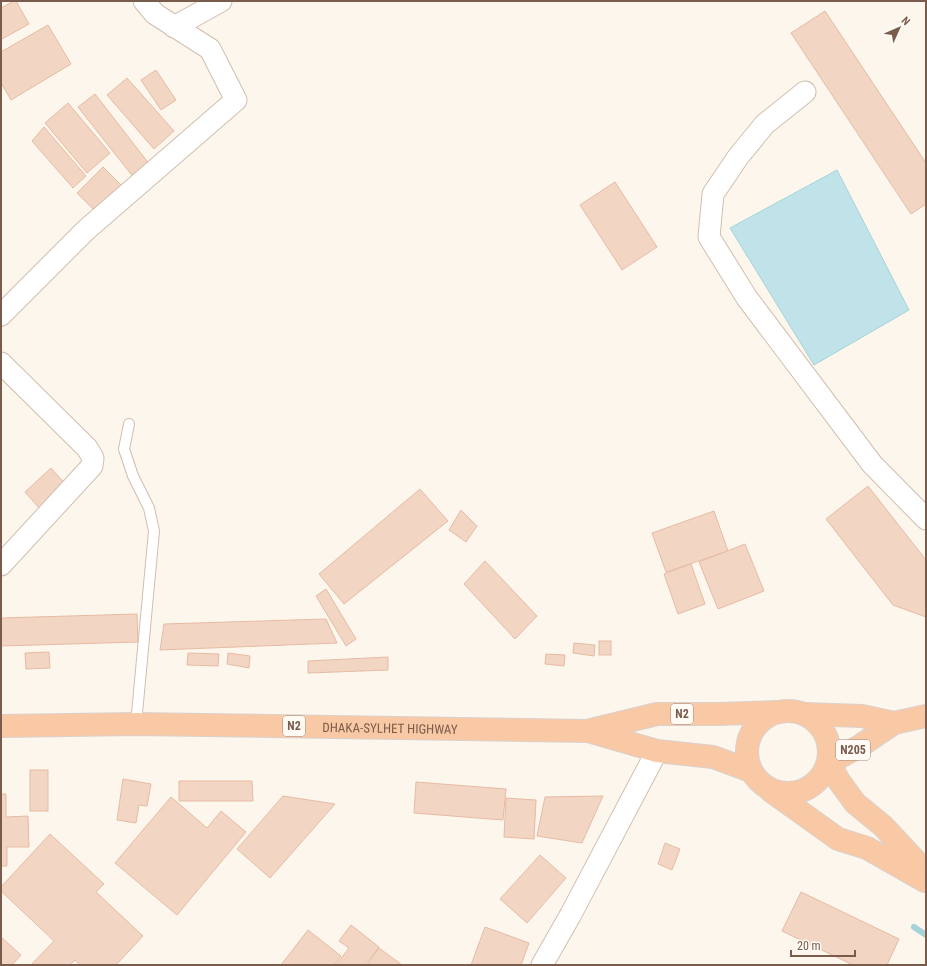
<svg xmlns="http://www.w3.org/2000/svg" width="927" height="966" viewBox="0 0 927 966" font-family="'Roboto Condensed',sans-serif">
<style>
.water{fill:#bfe3e8;stroke:#a5d3da}
.lines{fill:none;stroke-linecap:round;stroke-linejoin:round}
.stream{stroke:#a5d3da;stroke-width:6}
.building{fill:#f3d5c3;stroke:#e6bba3}
.service-casing{stroke:#d1beb0;stroke-width:12}
.minor-casing{stroke:#d1beb0;stroke-width:23}
.trunk-casing{stroke:#dad1cd;stroke-width:24}
.service{stroke:#fff;stroke-width:10}
.minor{stroke:#fff;stroke-width:21}
.trunk{stroke:#f9c8a4;stroke-width:22}
.labels{text-anchor:middle;stroke-width:4;stroke-linejoin:round;paint-order:stroke}
.shield{fill:#fffaf3;stroke:#a28b7f;stroke-width:1}
.shield-label{font-size:12px;font-weight:bold;fill:#7a5c4d}
.street-label{font-size:13px;fill:#7a5c4d;stroke:#fffaf3}
</style>
<rect width="100%" height="100%" fill="#fdf6ec"/>
<path class="water" d="M837,170L909,310L814,365L730,228Z"/>
<g class="lines">
<path class="stream" d="M914,927L926,935"/>
</g>
<g class="building">
<path d="M14,1H16L29,24L2,39L1,37V8Z"/>
<path d="M825,11L926,163V204L911,214L791,33Z"/>
<path d="M48,25L71,64L11,100L1,83V52Z"/>
<path d="M156,70L176,100L161,110L141,80Z"/>
<path d="M127,78L174,131L154,149L107,95Z"/>
<path d="M95,94L150,165L134,178L78,107Z"/>
<path d="M68,103L110,153L87,173L45,123Z"/>
<path d="M44,127L86,176L73,188L32,141Z"/>
<path d="M103,167L122,186L96,212L77,193Z"/>
<path d="M615,182L657,247L622,270L580,205Z"/>
<path d="M51,468L66,485L40,509L25,492Z"/>
<path d="M868,486L926,560V617L893,605L826,519Z"/>
<path d="M420,489L448,521L344,604L319,574Z"/>
<path d="M461,510L477,526L466,542L449,530Z"/>
<path d="M714,511L728,551L666,572L652,533Z"/>
<path d="M745,544L764,591L718,609L699,562Z"/>
<path d="M485,561L537,616L515,639L464,584Z"/>
<path d="M691,564L705,604L678,614L664,574Z"/>
<path d="M326,589L356,639L346,646L316,596Z"/>
<path d="M137,614L138,642L1,646V618Z"/>
<path d="M326,619L337,643L160,650L164,624Z"/>
<rect x="599" y="641" width="12" height="14"/>
<path d="M574,643L595,645L594,656L573,653Z"/>
<path d="M49,652L50,668L26,669L25,653Z"/>
<path d="M188,653L219,654L218,666L187,665Z"/>
<path d="M228,653L250,656L249,668L227,664Z"/>
<path d="M546,654L565,655L564,666L545,664Z"/>
<path d="M388,657V670L308,673V661Z"/>
<rect x="30" y="770" width="18" height="41"/>
<path d="M123,779L151,784L147,806L139,805L136,823L117,820Z"/>
<path d="M179,781H252L253,801H179Z"/>
<path d="M416,782L506,789L503,820L414,813Z"/>
<path d="M1,794H6V817L28,816L29,847H7V866H1Z"/>
<path d="M283,796L335,804L270,878L237,849Z"/>
<path d="M603,796L582,843L537,836L545,797Z"/>
<path d="M171,797L207,828L221,811L246,832L177,915L115,863Z"/>
<path d="M506,798L536,800L534,839L504,837Z"/>
<path d="M50,834L104,884L96,892L143,936L116,965H80L75,960L70,965H31L54,941L1,891V887Z"/>
<path d="M665,843L680,849L672,870L658,864Z"/>
<path d="M540,855L566,878L527,923L500,899Z"/>
<path d="M801,892L899,939L887,965H853L782,931Z"/>
<path d="M351,925L379,947L365,965H336L349,948L339,941Z"/>
<path d="M485,927L529,943L521,965H471Z"/>
<path d="M308,930L341,956L334,965H281Z"/>
<path d="M1,937L21,955L12,965H1Z"/>
<path d="M379,948L402,965H367Z"/>
</g>
<g class="lines">
<g class="service-casing">
<path id="service" d="M129,424L124,449L133,476L149,508L154,531L136,724"/>
</g>
<g class="minor-casing">
<g id="minor">
<path d="M174,27L221,1"/>
<path d="M805,92L765,124L738,157L713,194L709,237L747,298L872,464L926,519"/>
<path d="M1,315L86,230L236,100L210,49L155,14L144,1"/>
<path d="M1,363L87,448L93,458L92,466L1,565"/>
<path d="M542,965L571,914L657,751"/>
</g>
</g>
<g class="trunk-casing">
<g id="trunk">
<circle cx="788" cy="752" r="41"/>
<path d="M804,714L862,716L894,723"/>
<path d="M926,716L894,723L860,746L829,763L839,781L855,803L883,826L926,872"/>
<path id="s1" d="M1,726L136,724L587,731L657,714H718L778,712"/>
<path d="M588,731L657,751L713,757L751,771"/>
<path d="M771,791L838,839L867,848L925,881"/>
</g>
</g>
<use href="#service" class="service"/>
<use href="#minor" class="minor"/>
<use href="#trunk" class="trunk"/>
</g>
<g class="labels">
<g class="shield">
<rect x="671" y="704" width="22" height="20" rx="3"/>
<rect x="283" y="716" width="22" height="20" rx="3"/>
<rect x="836" y="740" width="34" height="20" rx="3"/>
</g>
<g class="shield-label">
<text x="682" y="718">N2</text>
<text x="294" y="730">N2</text>
<text x="853" y="754">N205</text>
</g>
<g class="street-label">
<text dy="5" stroke="none"><textPath href="#s1" startOffset="389">DHAKA-SYLHET HIGHWAY</textPath></text>
</g>
</g>
<rect width="927" height="966" fill="none" stroke="#7a5c4d" stroke-width="4"/>
<g transform="translate(899 28) rotate(45)" stroke="#fffaf3" stroke-width="3" paint-order="stroke">
<path d="M0-3L7 15L0 10L-7 15Z" fill="#7a5c4d"/>
<text y="-6" font-size="11" font-weight="bold" text-anchor="middle" fill="#7a5c4d">N</text>
</g>
<path d="M791 950v6h64v-6" fill="none" stroke="#7a5c4d" stroke-width="2"/>
<text x="797" y="950" font-size="12" fill="#7a5c4d" stroke="#fffaf3" stroke-width="3" paint-order="stroke">20 m</text>
</svg>
